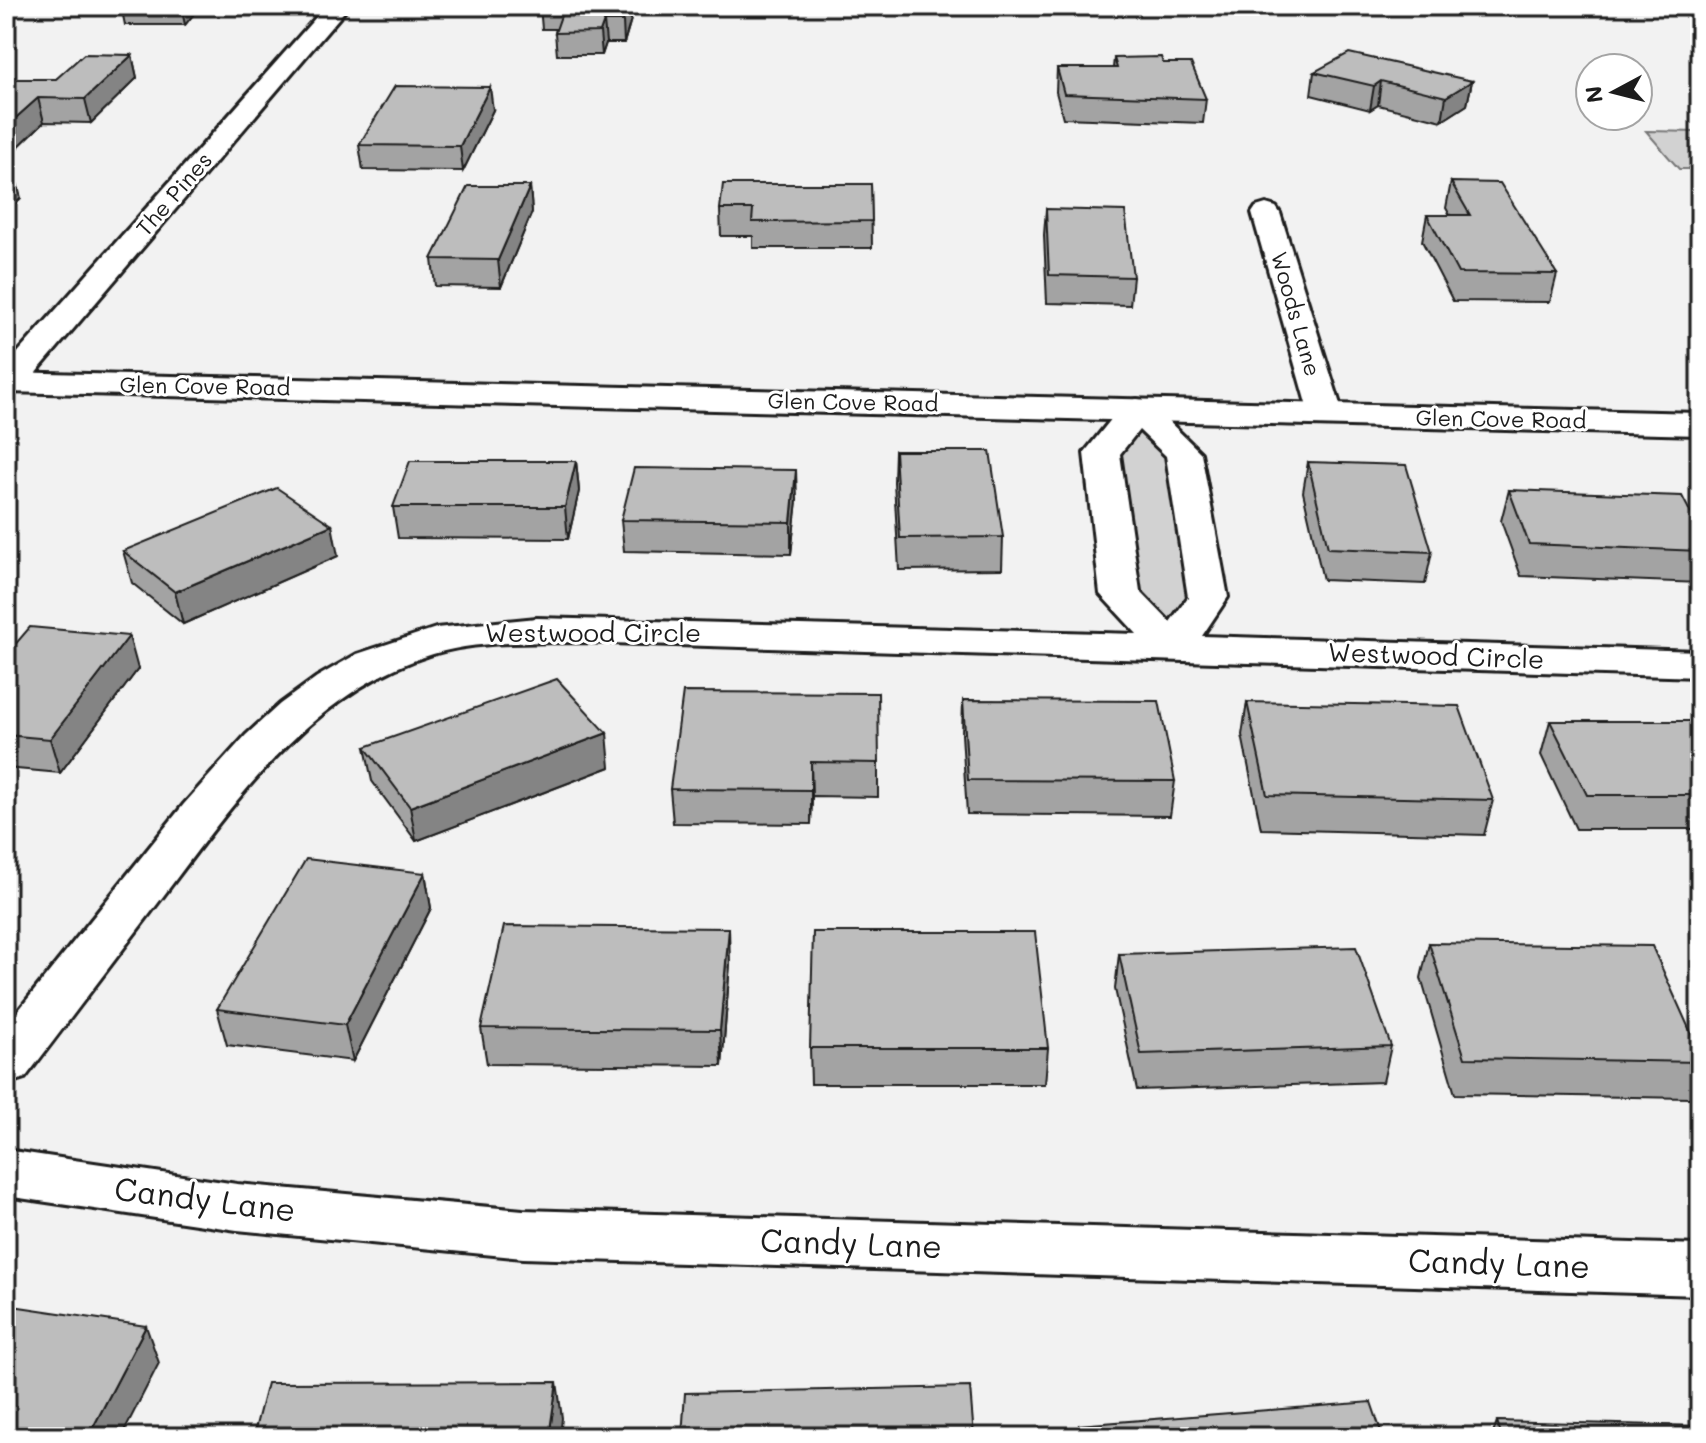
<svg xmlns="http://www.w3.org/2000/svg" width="1706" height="1443" viewBox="0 0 1706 1443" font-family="Mali,sans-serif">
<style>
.green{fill:#d2d2d2;stroke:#777;stroke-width:2}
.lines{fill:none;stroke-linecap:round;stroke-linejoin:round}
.minor-casing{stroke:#1c1c1c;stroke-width:6}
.major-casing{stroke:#1c1c1c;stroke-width:6}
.minor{fill:#fff;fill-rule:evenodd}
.major{fill:#fff;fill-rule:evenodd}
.wall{fill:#a3a3a3;stroke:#1c1c1c;stroke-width:2}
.shaded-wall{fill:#848484;stroke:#1c1c1c;stroke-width:2}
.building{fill:#bdbdbd;stroke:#1c1c1c;stroke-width:2}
.labels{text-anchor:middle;stroke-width:6;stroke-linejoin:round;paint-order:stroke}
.far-street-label{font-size:22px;fill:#1c1c1c;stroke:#fff}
.street-label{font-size:26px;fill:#1c1c1c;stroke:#fff}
.near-street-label{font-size:32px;fill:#1c1c1c;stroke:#fff}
</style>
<rect width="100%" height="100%" fill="#f2f2f2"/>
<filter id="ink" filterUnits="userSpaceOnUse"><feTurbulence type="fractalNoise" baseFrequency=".0125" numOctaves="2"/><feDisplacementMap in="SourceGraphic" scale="16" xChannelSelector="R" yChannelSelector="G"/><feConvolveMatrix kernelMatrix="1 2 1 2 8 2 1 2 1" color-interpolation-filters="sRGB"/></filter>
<g filter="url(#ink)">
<g class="green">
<path d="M1646,131L1700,132V169H1679Z"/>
<path d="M1137,409L1183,453L1208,597L1173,648L1120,594L1102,453Z"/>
</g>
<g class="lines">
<g class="minor-casing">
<g id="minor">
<path d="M326,6H349L22,389L6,391V366Z"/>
<path d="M1266,204L1276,207L1280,213L1343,414L1338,421L1326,424L1314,421L1309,414L1252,213L1256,207Z"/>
<path d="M1137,399L1149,402L1201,453L1228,597L1202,636L1700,651V677L578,642C531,643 478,640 433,654C310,692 235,801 161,899C116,958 71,1018 25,1078L6,1084V1026L184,804L246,735L280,704L317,677L357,654L436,628L537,618L1137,634L1100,594L1084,453L1125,402ZM1139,430L1166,456L1188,597L1170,622L1140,591L1120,454Z"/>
<path d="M6,1150L237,1184L523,1210L1700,1245V1295L523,1258L237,1230L6,1196Z"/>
</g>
</g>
<g class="major-casing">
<path id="major" d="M6,372L1700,413V435L6,392Z"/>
</g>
<use href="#minor" class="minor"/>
<use href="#major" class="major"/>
</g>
<g class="wall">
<path d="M121,6H200L185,25H125Z"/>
<path d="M540,6H633L634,9L624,43H606L602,55H557L555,33L556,29H542Z"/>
<path d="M132,55L137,78L91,123L44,122L17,148H6V89L56,79Z"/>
<path d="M1114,58L1163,63L1206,99L1203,123L1063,118L1056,92L1057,68H1113Z"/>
<path d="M1314,72L1472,81L1467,105L1442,121L1378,105L1370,110L1311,95Z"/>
<path d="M493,110L463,171L363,170L359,145Z"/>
<path d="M1451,182L1557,274L1550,302L1453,301L1422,241L1427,215H1450L1446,208Z"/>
<path d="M871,184L872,248H753V236H721L720,209Z"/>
<path d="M530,186L532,212L501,287L435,286L432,259Z"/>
<path d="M1046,209L1133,277L1130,305L1047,303L1044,235Z"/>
<path d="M895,451L1003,537L1002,569L899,570L894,482Z"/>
<path d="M576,461L579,491L568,539L398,538L393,507Z"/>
<path d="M1308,462L1432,552L1425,584L1323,580L1303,492Z"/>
<path d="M1509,490L1700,531V583L1521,576L1501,521Z"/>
<path d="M797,500L791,554L624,551L621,520Z"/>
<path d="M123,551L338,556L183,624L132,583Z"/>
<path d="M6,655L138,669L60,773L6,768Z"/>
<path d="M878,693V797L812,796L811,824L673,823L670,789Z"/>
<path d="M963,700L1175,781L1170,816L967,814L962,734Z"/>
<path d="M1247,702L1493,800L1484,835L1261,829L1242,735Z"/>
<path d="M1550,721H1700V829H1576L1541,755Z"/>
<path d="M365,747L610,767L416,841L372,781Z"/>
<path d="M425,873L431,908L353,1061L227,1045L217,1009Z"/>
<path d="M1429,943L1700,1053V1072L1690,1098L1455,1094L1421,978Z"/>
<path d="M1119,954L1391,1046L1383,1082L1137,1090L1115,989Z"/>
<path d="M730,963L722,1066L487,1064L481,1028Z"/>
<path d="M810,1048H1048L1045,1084H811Z"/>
<path d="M1497,1421L1700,1437H1492Z"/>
</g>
<g class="shaded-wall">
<path d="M181,6H200L185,25Z"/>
<path d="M627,6H633L634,9L624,43L623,21Z"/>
<path d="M604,21L606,43L602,55L600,32Z"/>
<path d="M132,55L137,78L91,123L85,99Z"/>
<path d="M1381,81L1378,105L1370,110L1374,86Z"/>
<path d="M1472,81L1467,105L1442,121L1446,97Z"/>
<path d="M490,87L493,110L463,171L460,146Z"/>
<path d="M38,98L44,122L17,148L10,123Z"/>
<path d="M14,172L21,198L6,214V180Z"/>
<path d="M530,186L532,212L501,287L498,260Z"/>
<path d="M576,461L579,491L568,539L565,507Z"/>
<path d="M796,470L797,500L791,554V522Z"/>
<path d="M332,525L338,556L183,624L175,592Z"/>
<path d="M129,636L138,669L60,773L50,739Z"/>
<path d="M607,733L610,767L416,841L410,807Z"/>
<path d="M811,762L812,796L811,824Z"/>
<path d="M425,873L431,908L353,1061L345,1025Z"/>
<path d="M729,928L730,963L722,1066L720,1030Z"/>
<path d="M146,1326L159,1363L121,1437H88Z"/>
<path d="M557,1382L562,1418L560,1437H549Z"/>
</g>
<g class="building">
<path d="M540,6H627L623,21H604L600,32L555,33L564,7H540Z"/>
<path d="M1349,53L1472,81L1446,97L1381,81L1374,86L1314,72Z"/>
<path d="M84,54L132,55L85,99L38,98L10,123H6V89L18,79H56Z"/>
<path d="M1161,57L1163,63H1191L1206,99L1064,94L1057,68H1117L1114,58Z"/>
<path d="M395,86L490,87L460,146L359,145Z"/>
<path d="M6,172H14L6,180Z"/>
<path d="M1451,182L1500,183L1557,274L1458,273L1427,215H1470Z"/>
<path d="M723,184H871L872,221L752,222L753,209H720Z"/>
<path d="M468,186H530L498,260L432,259Z"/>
<path d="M1046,209L1125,211L1133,277L1049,275Z"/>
<path d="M895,451H990L1003,537L900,538Z"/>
<path d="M410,461H576L565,507H393Z"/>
<path d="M1308,462L1406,465L1432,552L1328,548Z"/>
<path d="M634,468L796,470L791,522L621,520Z"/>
<path d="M277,488L332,525L175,592L123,551Z"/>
<path d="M1509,490L1682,496L1700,531V551L1529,544Z"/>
<path d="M30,627L129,636L50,739L6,735V655Z"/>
<path d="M557,679L607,733L410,807L365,747Z"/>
<path d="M683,692L878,693L879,763L811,762V790L670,789Z"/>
<path d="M963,700L1159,701L1175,781L968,780Z"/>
<path d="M1247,702L1459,706L1493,800L1267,795Z"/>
<path d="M1550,721H1700V795H1587Z"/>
<path d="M306,859L425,873L345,1025L217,1009Z"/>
<path d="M504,926L729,928L720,1030L481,1028Z"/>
<path d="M813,932H1035L1048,1048H810Z"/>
<path d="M1429,943L1652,946L1700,1053V1062L1465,1058Z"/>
<path d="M1356,947L1391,1046L1141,1054L1119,954Z"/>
<path d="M6,1305L146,1326L88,1437H6Z"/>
<path d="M557,1382L549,1437H253L267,1383Z"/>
<path d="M970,1387L974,1437H682L685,1393Z"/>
<path d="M1371,1402L1383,1437H1081L1079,1425Z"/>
<path d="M1497,1421L1700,1426V1437H1502Z"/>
</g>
</g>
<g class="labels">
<g class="far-street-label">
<text transform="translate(174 194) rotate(-49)" y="8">The Pines</text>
<text transform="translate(1296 314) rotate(74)" y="8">Woods Lane</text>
<text transform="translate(205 386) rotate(1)" y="8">Glen Cove Road</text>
<text transform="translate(853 402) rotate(1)" y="8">Glen Cove Road</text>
<text transform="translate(1501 419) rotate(1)" y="8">Glen Cove Road</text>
</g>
<g class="street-label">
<text x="593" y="642">Westwood Circle</text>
<text transform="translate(1436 656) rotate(2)" y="9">Westwood Circle</text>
</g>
<g class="near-street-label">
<text transform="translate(205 1200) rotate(7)" y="11">Candy Lane</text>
<text transform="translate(851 1244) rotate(2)" y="11">Candy Lane</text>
<text transform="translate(1499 1264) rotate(2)" y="11">Candy Lane</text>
</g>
</g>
<rect width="1706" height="1443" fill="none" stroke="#fff" stroke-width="32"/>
<rect x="16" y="16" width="1674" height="1411" fill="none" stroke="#1c1c1c" stroke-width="3" filter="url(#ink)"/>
<g transform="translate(1614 92) rotate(263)"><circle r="38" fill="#ffffff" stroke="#a4a4a4" stroke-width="2"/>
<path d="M0-6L14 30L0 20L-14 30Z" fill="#1c1c1c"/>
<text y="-12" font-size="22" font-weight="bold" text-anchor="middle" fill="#1c1c1c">N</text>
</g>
</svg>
